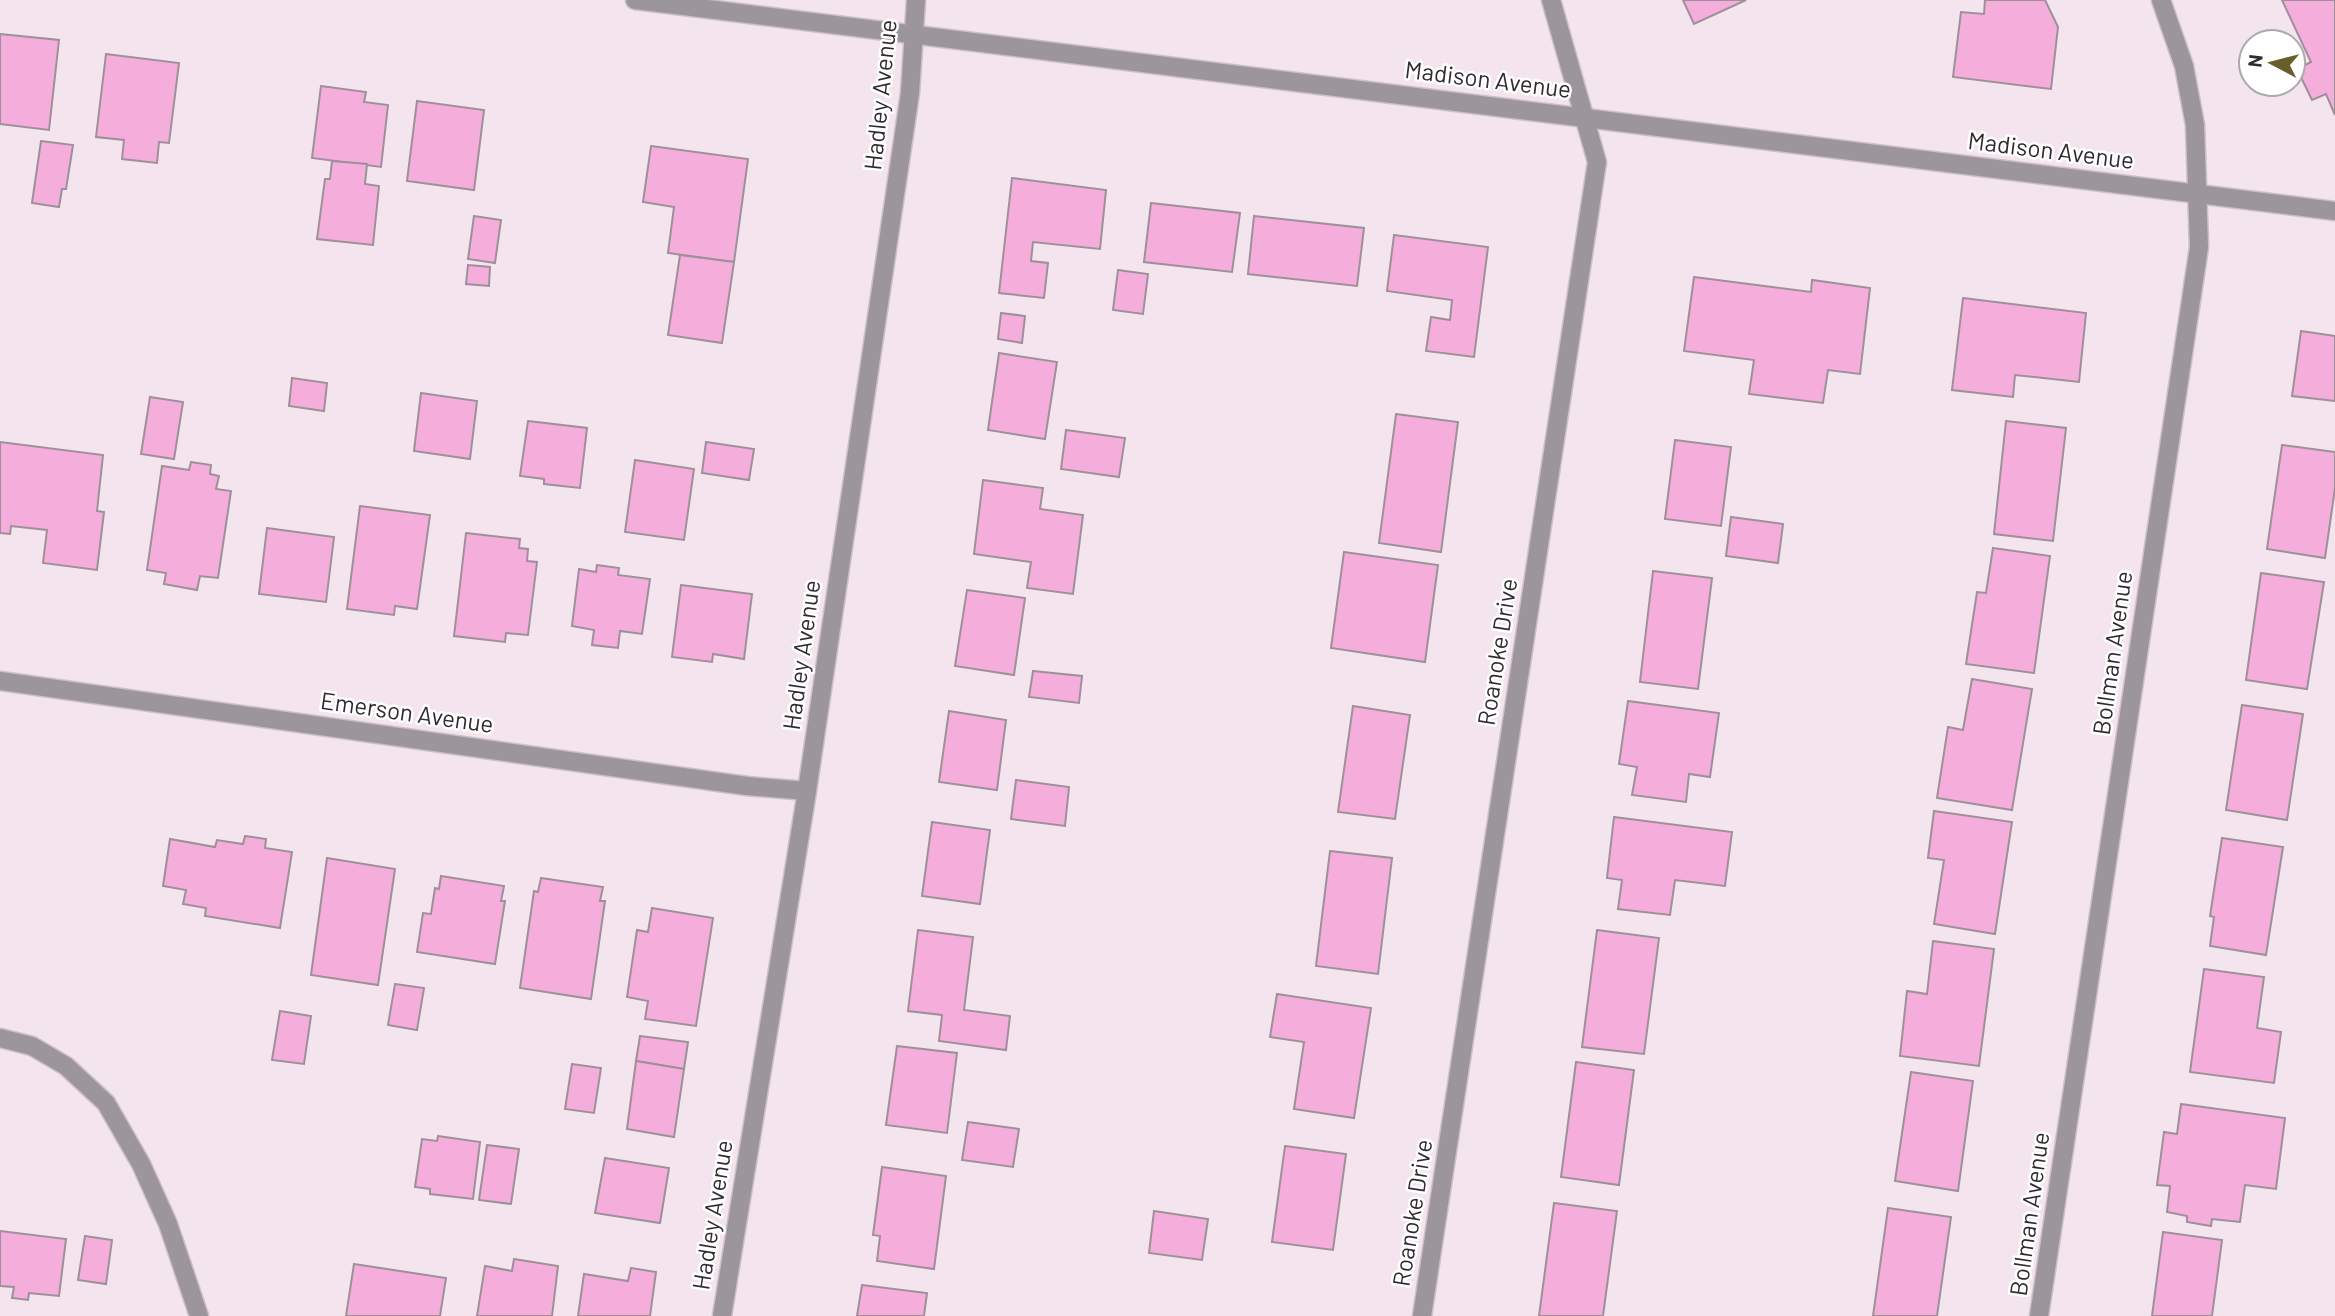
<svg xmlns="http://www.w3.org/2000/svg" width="2335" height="1316" viewBox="0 0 2335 1316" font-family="Barlow,sans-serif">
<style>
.building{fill:#f5aedc;stroke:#9e9098;stroke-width:2}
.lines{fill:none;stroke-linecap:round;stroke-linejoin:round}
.minor-casing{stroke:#ccbfc7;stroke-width:21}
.minor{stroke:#9c9599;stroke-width:18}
.labels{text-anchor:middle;stroke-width:5;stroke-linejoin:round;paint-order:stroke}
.street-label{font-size:24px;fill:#312b2f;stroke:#fff}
</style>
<rect width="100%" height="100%" fill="#f3e4ed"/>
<g class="building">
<path d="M1683,0H1746L1694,24Z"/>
<path d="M1985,0H2045L2058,27L2051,89L1953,77L1961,12L1984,14Z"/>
<path d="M2282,0H2335V115L2326,94L2312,100L2297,69L2311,62Z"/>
<path d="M0,34L59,40L49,130L0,124Z"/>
<path d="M106,54L179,63L169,143L159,142L157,163L122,159L124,140L96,137Z"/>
<path d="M321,86L366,92L364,102L388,105L381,167L312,158Z"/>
<path d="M417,101L484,110L474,190L407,181Z"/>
<path d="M41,141L73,145L66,189H62L59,207L32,203Z"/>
<path d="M651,146L748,159L734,262L668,253L674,207L643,202Z"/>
<path d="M332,161L367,164L365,184L379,186L373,245L317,239L325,179H330Z"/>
<path d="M1012,178L1106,190L1100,249L1033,242L1031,261L1048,263L1044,298L999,293Z"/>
<path d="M1151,203L1240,213L1232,272L1144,262Z"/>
<path d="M474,216L501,220L495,263L468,259Z"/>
<path d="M1254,216L1364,228L1357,286L1248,274Z"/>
<path d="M1394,235L1488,247L1474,357L1426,351L1431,317L1450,320L1452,300L1387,291Z"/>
<path d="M680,255L734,262L722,343L668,335Z"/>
<path d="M468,265L490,267L489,286L466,284Z"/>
<path d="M1118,270L1148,274L1143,314L1113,310Z"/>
<path d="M1694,277L1811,292L1812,280L1870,288L1860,374L1828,370L1823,403L1749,394L1754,360L1684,351Z"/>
<path d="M1963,298L2086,313L2079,382L2015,375L2013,397L1952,390Z"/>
<path d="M1001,313L1025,316L1022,343L998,339Z"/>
<path d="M2301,331L2335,336V401L2292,396Z"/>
<path d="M999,353L1057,362L1045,439L988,430Z"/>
<path d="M292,378L327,383L324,411L289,406Z"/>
<path d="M421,393L477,401L470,459L414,451Z"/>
<path d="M150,397L183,402L174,459L141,454Z"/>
<path d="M1396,414L1458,422L1441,552L1379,543Z"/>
<path d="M528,421L587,428L580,488L544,484V479L520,476Z"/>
<path d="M2006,421L2066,428L2053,541L1994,534Z"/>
<path d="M1066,430L1125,438L1119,477L1061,469Z"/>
<path d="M1675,440L1731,447L1721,526L1665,519Z"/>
<path d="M0,442L103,455L97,511L104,512L97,570L43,563L47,530L11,526L10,534L0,533Z"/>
<path d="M706,442L754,449L749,480L702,473Z"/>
<path d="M2282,445L2335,452V488L2325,558L2267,549Z"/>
<path d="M635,460L694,469L684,540L625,532Z"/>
<path d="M191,462L211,465L210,474L219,476L216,489L231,491L218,578L200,576L197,590L164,584L166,573L147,570L162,466L189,470Z"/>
<path d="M983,480L1043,488L1040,509L1083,515L1073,594L1027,588L1031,562L974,554Z"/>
<path d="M360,506L430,515L417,609L395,606L394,615L347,609Z"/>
<path d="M1731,517L1783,524L1778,563L1726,556Z"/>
<path d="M267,528L334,537L326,602L259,594Z"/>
<path d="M466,533L520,539L519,548L528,549L527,561L537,562L528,635L506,633L505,642L454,636Z"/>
<path d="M1993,548L2050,556L2034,673L1966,664L1977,592L1986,593Z"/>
<path d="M1344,552L1438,565L1425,662L1331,648Z"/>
<path d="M597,565L619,568L618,575L650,579L642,634L620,631L618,648L592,645L594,630L572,626L579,569L596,572Z"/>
<path d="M1653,571L1712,578L1698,689L1640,682Z"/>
<path d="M2261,573L2324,582L2307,689L2246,680Z"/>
<path d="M681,585L752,594L744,659L713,654L712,662L672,657Z"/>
<path d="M967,590L1025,598L1014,675L955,666Z"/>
<path d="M1033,671L1082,676L1079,703L1029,697Z"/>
<path d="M1972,679L2032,689L2012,810L1937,798L1948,727L1963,730Z"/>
<path d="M1628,701L1719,713L1710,777L1689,774L1686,802L1632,795L1637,767L1619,764Z"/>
<path d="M2242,705L2303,714L2287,820L2226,810Z"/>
<path d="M1353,706L1410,715L1395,819L1338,812Z"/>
<path d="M949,711L1006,720L997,790L939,782Z"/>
<path d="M1016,780L1069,787L1065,826L1011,819Z"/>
<path d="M1934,811L2012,822L1995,934L1934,924L1944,860L1928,858Z"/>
<path d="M1614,817L1732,832L1725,886L1675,880L1670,915L1618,909L1622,880L1607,878Z"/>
<path d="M932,822L990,830L980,904L922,896Z"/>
<path d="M245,836L266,839L265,848L292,852L280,928L205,916L206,908L183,904L186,890L163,886L170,839L215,847L217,840L243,844Z"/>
<path d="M2222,838L2283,847L2266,955L2210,946L2214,917L2210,916Z"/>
<path d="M1330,851L1392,858L1378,974L1316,966Z"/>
<path d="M327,858L395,869L378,985L311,975Z"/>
<path d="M441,876L504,886L501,901H505L495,964L417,952L423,913L431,914L435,888L439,889Z"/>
<path d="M541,878L603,887L600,901H605L591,999L520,988L534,891L538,892Z"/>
<path d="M652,908L713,918L696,1026L645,1019L648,1001L627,997L637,930L648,932Z"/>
<path d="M918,930L973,937L964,1010L1010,1016L1006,1050L939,1041L942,1015L908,1011Z"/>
<path d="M1597,930L1659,938L1644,1054L1582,1047Z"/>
<path d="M1933,941L1994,949L1979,1066L1900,1056L1907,991L1927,994Z"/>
<path d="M2204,969L2264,977L2257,1028L2281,1032L2274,1083L2190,1072Z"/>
<path d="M395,984L424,988L417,1030L388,1025Z"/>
<path d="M1277,994L1371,1008L1354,1118L1294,1109L1304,1042L1270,1037Z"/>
<path d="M280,1011L311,1016L304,1064L272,1060Z"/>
<path d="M640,1036L688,1042L684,1069L636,1061Z"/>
<path d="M897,1046L957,1053L947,1133L886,1125Z"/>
<path d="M636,1061L684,1069L674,1137L627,1129Z"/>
<path d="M1576,1062L1634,1070L1619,1185L1561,1177Z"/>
<path d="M572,1064L601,1068L594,1113L565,1109Z"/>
<path d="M1911,1072L1973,1081L1958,1191L1895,1181Z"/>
<path d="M2181,1104L2285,1118L2276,1189L2245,1185L2240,1222L2212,1219L2211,1226L2187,1222V1216L2167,1212L2170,1186L2157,1185L2164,1132L2177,1134Z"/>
<path d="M968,1122L1019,1129L1013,1167L962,1160Z"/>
<path d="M438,1136L480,1142L473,1199L430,1194V1189L415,1187L422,1139L437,1141Z"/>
<path d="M487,1145L519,1149L511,1204L479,1200Z"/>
<path d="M1285,1146L1346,1154L1333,1250L1272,1242Z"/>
<path d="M605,1158L669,1168L660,1223L595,1213Z"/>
<path d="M882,1167L946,1176L934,1269L877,1261L880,1236L873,1235Z"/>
<path d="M1554,1203L1617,1211L1603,1316H1539Z"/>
<path d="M1888,1208L1951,1217L1937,1316H1873Z"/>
<path d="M1154,1211L1208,1219L1202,1260L1149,1253Z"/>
<path d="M0,1231L66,1239L59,1296L29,1293L28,1300L12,1298L14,1287L0,1286Z"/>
<path d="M2163,1232L2222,1240L2212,1316H2152Z"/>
<path d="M85,1236L112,1240L106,1284L78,1280Z"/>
<path d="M514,1259L558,1266L552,1316H477L485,1266L512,1271Z"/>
<path d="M354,1264L446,1278L440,1316H346Z"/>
<path d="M631,1268L656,1272L650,1316H578L584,1274L628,1281Z"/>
<path d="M862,1285L927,1293L924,1316H857Z"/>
</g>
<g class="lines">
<g class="minor-casing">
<g id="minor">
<path d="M635,0L2335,211"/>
<path d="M0,681L747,786L807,791"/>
<path d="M0,1038L32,1046L66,1066L106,1103L141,1164L168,1224L199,1316"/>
<path d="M722,1316L807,791L910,93L916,0"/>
<path d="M1422,1316L1597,162L1551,0"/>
<path d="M2039,1316L2199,247L2195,125L2184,66L2161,0"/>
</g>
</g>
<use href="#minor" class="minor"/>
</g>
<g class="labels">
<g class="street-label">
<text transform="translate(1488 80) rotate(7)" y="8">Madison Avenue</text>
<text transform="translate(881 95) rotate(-84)" y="8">Hadley Avenue</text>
<text transform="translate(2051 151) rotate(7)" y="8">Madison Avenue</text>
<text transform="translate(1498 652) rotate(-81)" y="8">Roanoke Drive</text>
<text transform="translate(2113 653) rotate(-82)" y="8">Bollman Avenue</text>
<text transform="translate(802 655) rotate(-82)" y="8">Hadley Avenue</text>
<text transform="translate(407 713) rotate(8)" y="8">Emerson Avenue</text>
<text transform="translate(1413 1213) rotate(-81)" y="8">Roanoke Drive</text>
<text transform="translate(2030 1214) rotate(-82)" y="8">Bollman Avenue</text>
<text transform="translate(713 1215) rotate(-81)" y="8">Hadley Avenue</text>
</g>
</g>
<g transform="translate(2272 63) rotate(277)"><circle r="33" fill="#ffffff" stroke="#adaaac" stroke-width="2"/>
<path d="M0-5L12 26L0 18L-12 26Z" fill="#665e2b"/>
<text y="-10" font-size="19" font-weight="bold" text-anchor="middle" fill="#312b2f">N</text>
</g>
</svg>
